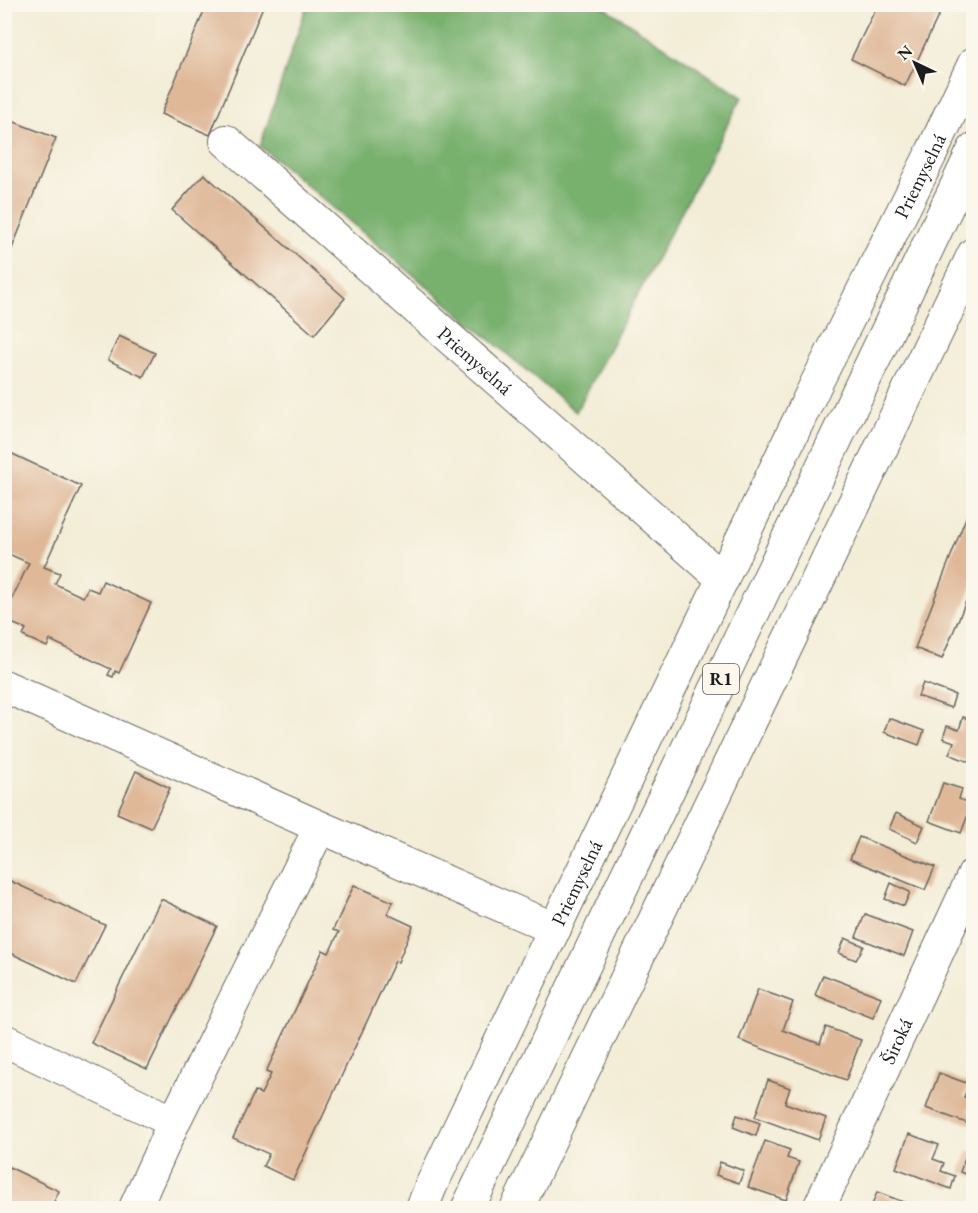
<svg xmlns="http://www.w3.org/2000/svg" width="978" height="1213" viewBox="0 0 978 1213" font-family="'EB Garamond',serif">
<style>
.forest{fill:#78b06e;stroke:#4a6645;stroke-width:1.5}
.building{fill:#dfb898}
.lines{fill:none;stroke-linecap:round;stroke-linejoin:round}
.minor-casing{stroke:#67655d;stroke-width:34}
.highway-casing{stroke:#67655d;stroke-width:35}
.minor{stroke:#fff;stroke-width:32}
.highway{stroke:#fff;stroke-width:33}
.labels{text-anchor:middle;stroke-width:4.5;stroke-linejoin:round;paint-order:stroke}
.shield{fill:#fbf7ec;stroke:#5f5e5a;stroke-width:1.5}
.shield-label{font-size:18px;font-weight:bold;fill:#1c1c1c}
.street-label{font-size:20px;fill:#1c1c1c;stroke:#fbf7ec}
</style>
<rect width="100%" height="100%" fill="#fbf7ec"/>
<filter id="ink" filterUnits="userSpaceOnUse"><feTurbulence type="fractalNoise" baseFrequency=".0167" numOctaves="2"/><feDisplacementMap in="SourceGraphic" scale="12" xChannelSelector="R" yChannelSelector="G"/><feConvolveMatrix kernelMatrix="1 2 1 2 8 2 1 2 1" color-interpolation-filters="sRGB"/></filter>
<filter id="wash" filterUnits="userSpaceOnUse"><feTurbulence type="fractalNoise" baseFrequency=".008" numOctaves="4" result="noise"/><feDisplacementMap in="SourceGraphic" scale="24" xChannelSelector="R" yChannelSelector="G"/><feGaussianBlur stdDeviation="1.35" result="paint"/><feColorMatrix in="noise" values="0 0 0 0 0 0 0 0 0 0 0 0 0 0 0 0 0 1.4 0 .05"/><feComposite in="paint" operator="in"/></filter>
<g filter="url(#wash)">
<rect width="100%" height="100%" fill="#f3edd7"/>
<path class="forest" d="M307,5H601L742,97L576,412L260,146Z"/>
<g id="blocks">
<g class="building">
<path d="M207,4H264L210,135L161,114Z"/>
<path d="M878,4H944L905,86L851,59Z"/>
<path d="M4,118L56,138L5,266H4Z"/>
<path d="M204,174L345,298L314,335L172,210Z"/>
<path d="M119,336L155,353L143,377L108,360Z"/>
<path d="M4,450L81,486L44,567L60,573L55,584L83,597L88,588L98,592L103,581L151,603L119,673L115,671L113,677L108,675L111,669L50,640L47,647L23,636L26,629L4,620V615L29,563L4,552Z"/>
<path d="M974,497V582L942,659L915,648Z"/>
<path d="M923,683L955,695L951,708L918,696Z"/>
<path d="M963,717L974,721V764L949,754L954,742L943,738L947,726L959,730Z"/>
<path d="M889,718L924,731L919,745L884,732Z"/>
<path d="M136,771L170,788L151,828L117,813Z"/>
<path d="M943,783L962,789L959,799L972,804L961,833L929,821Z"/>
<path d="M896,813L924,826L917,842L889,829Z"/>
<path d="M859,837L935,867L925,890L850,859Z"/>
<path d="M4,878L105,925L76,984L4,950Z"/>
<path d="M891,883L910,892L904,906L885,899Z"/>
<path d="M354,885L393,902L387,914L413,926L398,962L395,961L293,1180L263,1166L269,1154L233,1138L255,1091L261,1094L271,1074L266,1072L323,950L329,953L339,932L333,930Z"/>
<path d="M161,899L217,926L147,1069L91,1043Z"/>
<path d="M865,914L913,932L904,956L856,937Z"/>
<path d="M845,938L864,946L856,960L839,953Z"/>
<path d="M823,975L881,997L873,1018L815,995Z"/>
<path d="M758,989L793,1002L783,1030L820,1044L826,1027L861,1040L846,1080L739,1040Z"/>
<path d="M939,1073L969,1084L964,1097L972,1100L968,1111L974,1113L972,1125L926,1108Z"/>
<path d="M768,1080L790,1088L785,1103L826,1118L818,1140L755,1117Z"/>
<path d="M737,1115L760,1123L756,1136L733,1127Z"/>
<path d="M909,1134L939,1145L933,1159L944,1163L941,1171L955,1176L951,1189L896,1168Z"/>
<path d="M765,1141L790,1150L787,1158L799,1162L786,1200L748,1187Z"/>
<path d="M968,1150L974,1152V1177L960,1172Z"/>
<path d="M720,1162L744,1171L739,1183L716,1175Z"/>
<path d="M9,1167L59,1191L51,1208H4V1177Z"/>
<path d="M877,1192L906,1203L904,1208H871Z"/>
<path d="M939,1204L955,1208H937Z"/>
</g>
</g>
</g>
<g filter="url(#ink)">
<use href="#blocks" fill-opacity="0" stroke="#67655d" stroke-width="1.5"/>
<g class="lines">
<g class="minor-casing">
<g id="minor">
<path id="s1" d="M226,141L723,579"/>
<path d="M4,686L320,827L555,929"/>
<path d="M4,1040L174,1122"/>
<path d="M135,1208L174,1122L320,827"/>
<path id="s2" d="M422,1208L431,1186L817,382L932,152L974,63"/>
<path id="s3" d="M819,1208L974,874"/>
</g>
</g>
<g class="highway-casing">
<g id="highway">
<path d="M468,1208L974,150"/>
<path d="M517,1208L974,254"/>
</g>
</g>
<use href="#minor" class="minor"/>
<use href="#highway" class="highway"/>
</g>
</g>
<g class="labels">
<rect class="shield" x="703" y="664" width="36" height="30" rx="4.5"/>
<g class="shield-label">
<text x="721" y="685">R1</text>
</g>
<g class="street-label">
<text dy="7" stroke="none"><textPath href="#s2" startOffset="1146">Priemyselná</textPath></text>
<text dy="7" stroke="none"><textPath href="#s1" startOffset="332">Priemyselná</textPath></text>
<text dy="7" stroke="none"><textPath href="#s2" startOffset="360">Priemyselná</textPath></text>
<text dy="7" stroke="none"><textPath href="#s3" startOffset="184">Široká</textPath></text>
</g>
</g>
<rect width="978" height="1213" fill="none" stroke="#fbf7ec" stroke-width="24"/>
<g transform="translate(915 63) rotate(316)" stroke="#fbf7ec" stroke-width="4.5" paint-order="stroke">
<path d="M0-4.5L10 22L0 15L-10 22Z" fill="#1c1c1c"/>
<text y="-9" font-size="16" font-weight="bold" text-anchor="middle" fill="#1c1c1c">N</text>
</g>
</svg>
